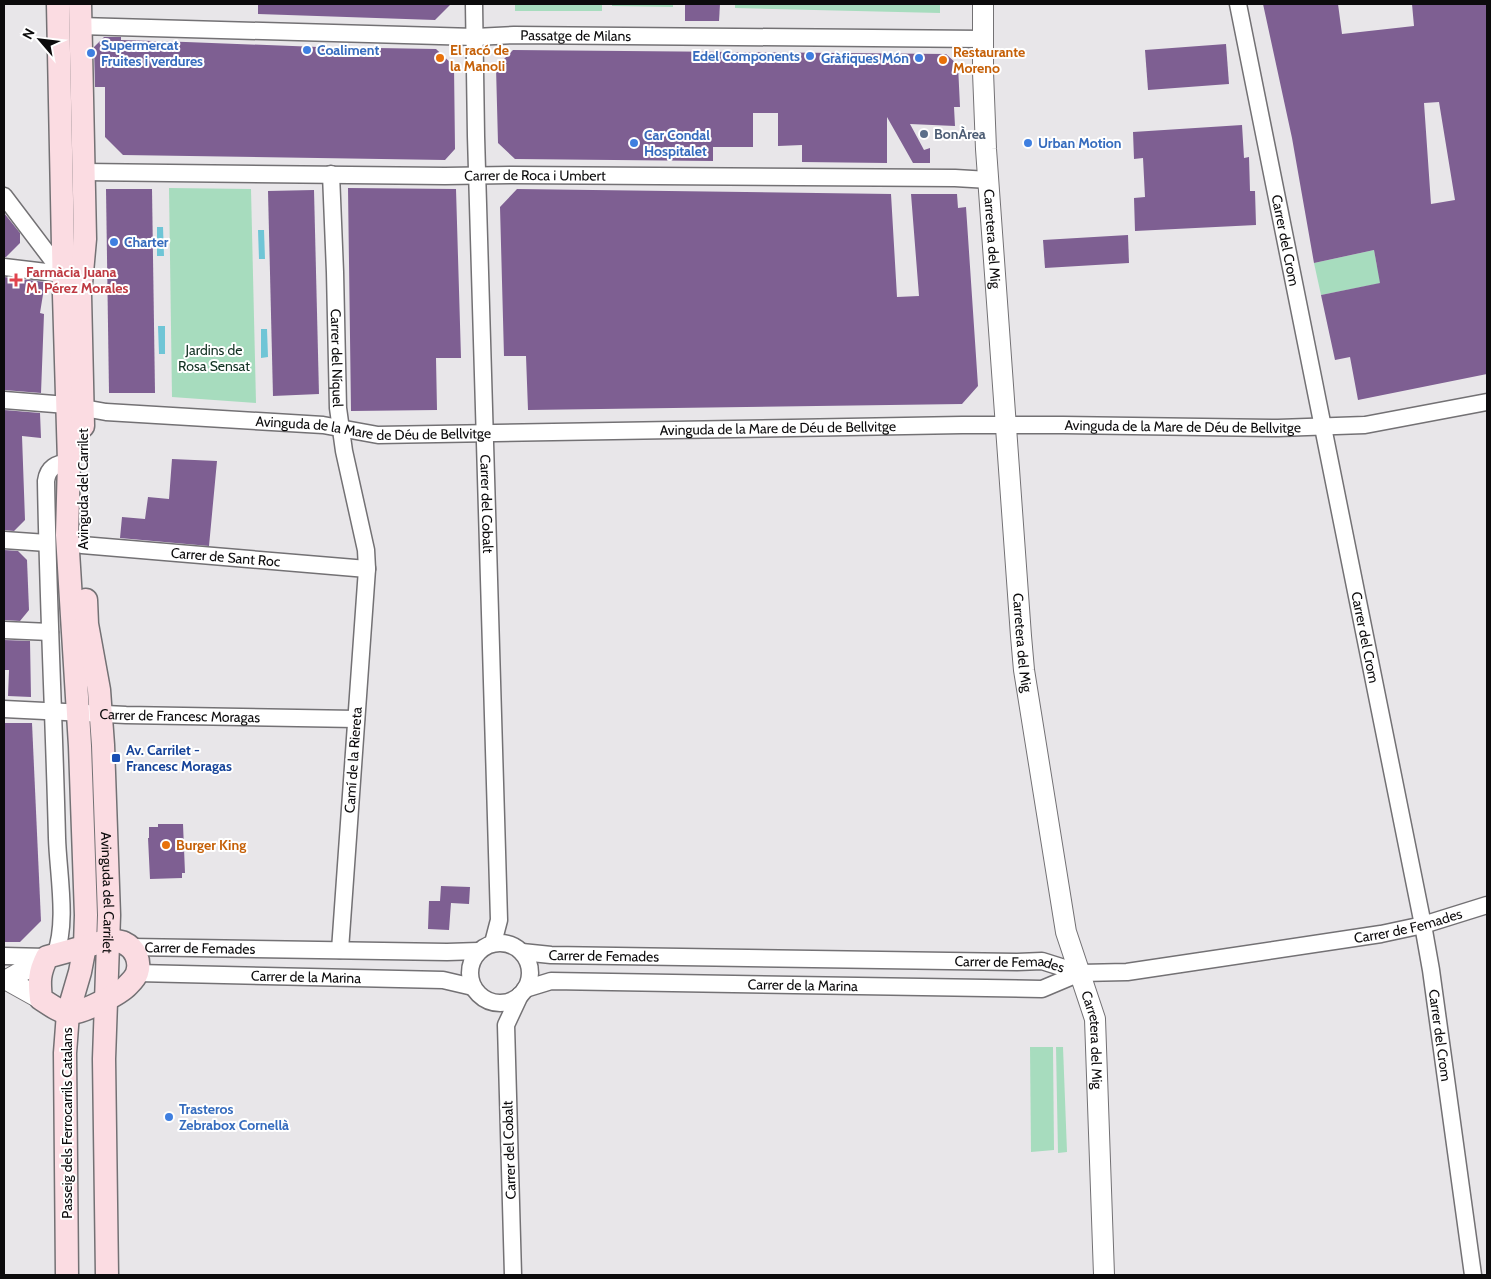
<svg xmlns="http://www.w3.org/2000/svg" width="1491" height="1279" viewBox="0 0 1491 1279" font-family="Cabin,sans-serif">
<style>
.green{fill:#a7dcbe}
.water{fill:#6fc5d6}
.building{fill:#7e5f92;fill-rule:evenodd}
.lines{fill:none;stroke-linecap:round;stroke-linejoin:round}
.minor-casing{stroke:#737174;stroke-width:19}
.tertiary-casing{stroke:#737174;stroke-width:22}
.secondary-casing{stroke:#737174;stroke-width:25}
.minor{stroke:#fff;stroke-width:16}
.tertiary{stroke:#fff;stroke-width:20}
.secondary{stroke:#fbdce2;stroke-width:22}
.shop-dot{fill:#3f7fe0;stroke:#fff;stroke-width:2}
.food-dot{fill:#e8710a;stroke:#fff;stroke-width:2}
.service-dot{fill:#5c6f8a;stroke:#fff;stroke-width:2}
.health-dot{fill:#e0444e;stroke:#fff;stroke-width:2}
.transit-dot{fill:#1a4fb4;stroke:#fff;stroke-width:2}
.labels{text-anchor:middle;stroke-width:4;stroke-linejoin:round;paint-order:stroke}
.street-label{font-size:14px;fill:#0c0b0c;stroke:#fff}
.shop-label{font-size:14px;font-weight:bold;fill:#366cbe;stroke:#fff;text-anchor:start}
.food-label{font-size:14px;font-weight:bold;fill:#c56008;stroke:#fff;text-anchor:start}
.service-label{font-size:14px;font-weight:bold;fill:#4e5e75;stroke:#fff;text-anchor:start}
.health-label{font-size:14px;font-weight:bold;fill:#be3a42;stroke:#fff;text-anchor:start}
.park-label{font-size:14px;fill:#133223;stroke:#fff}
.transit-label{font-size:14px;font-weight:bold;fill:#164399;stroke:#fff;text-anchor:start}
</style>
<rect width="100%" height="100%" fill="#e8e6e9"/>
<g class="green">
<rect x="515" y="4" width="87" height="7"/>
<path d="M612,4H673V7L612,6Z"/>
<path d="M735,4H940V13L735,8Z"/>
<path d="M169,188L251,189L256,403L172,397Z"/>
<path d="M1374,250L1377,266L1389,263L1392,281L1321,295L1314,263Z"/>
<path d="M1030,1047H1053L1054,1150L1031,1152Z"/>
<path d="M1056,1047H1063L1067,1152L1058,1153Z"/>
</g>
<g class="water">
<path d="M157,227H163L164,256H157Z"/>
<path d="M258,230H264L265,259H259Z"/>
<path d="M158,326H165V354H159Z"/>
<path d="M261,329H267L268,357L261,358Z"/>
</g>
<g class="building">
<path d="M258,4H451L435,20L258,14Z"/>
<path d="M685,4H720L719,21H685Z"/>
<path d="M1263,4H1338L1342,34L1414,26L1412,4H1487V374L1358,400L1350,357L1335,360L1321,295L1380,283L1374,250L1314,263L1292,138ZM1439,102L1455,200L1431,204L1424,103Z"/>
<path d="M104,37H121V40L186,42L318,47L436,49L454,66L455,149L445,160L123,155L105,137V87H95L94,47Z"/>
<path d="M1226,44L1229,84L1148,90L1145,50Z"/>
<path d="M513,50L946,54L958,65L960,107H954L955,126L910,124L924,150L930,148V163H913L887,117V163L802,162V145L778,146V113H753V147H713V161L515,159L498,143L496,67Z"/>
<path d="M1242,125L1244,158L1249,157L1250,191H1255L1256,225L1135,231L1134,198L1145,197L1143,158L1134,159L1133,132Z"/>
<path d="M348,188L456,189L461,358H436L437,410L351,411Z"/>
<path d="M106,189H152L155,393H109Z"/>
<path d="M517,189L891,194L897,297L919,296L911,194H957L958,208L966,207L978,386L962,404L528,410L526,356H504L500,207Z"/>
<path d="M314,190L319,394L273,396L268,191Z"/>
<path d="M4,213L20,233V243L6,257H4Z"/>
<path d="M1128,235L1129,263L1045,268L1043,240Z"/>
<path d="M4,277L45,282L40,313L44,314L41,393L4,390Z"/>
<path d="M4,410L40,413L41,438L22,436L25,520L14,531L4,530Z"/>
<path d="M172,459L217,461L209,546L120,538L122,517L145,519L148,497L169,499Z"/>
<path d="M4,550L18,551L27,560L29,610L20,621L4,620Z"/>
<path d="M4,640L30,641L31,697L8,696L9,670H4Z"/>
<path d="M4,723H32L41,921L20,942H4Z"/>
<path d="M158,824H183L185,873H182V878L150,879L148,838H149V827H158Z"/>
<path d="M441,886L470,887L469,904L451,903L449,930L428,929L429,901H440Z"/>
</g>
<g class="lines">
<g class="minor-casing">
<g id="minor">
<path id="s1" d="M474,4L476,136L499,920L493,943"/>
<path id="s2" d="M1238,4L1423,925L1431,970L1473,1275"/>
<path id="s3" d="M80,26L475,37L514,35L983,39"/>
<path id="s4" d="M83,172L445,176L512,175L955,178L989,180"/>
<path id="s5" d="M331,174L335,272L338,408L344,451L366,550L367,569L340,950"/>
<path d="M4,196L63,274"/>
<path d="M4,267L63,274L68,273"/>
<path id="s6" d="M4,400L67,405L106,412L323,425L378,435L962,425H1063L1278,428L1365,425L1487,402"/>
<path d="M4,540L47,543"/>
<path id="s7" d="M82,545L367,569"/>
<path d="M4,630L50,632"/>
<path id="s8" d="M4,709L126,715L356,719"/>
<circle cx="500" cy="973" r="30"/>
<path id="s9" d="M131,947L447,952L479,951"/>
<path id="s10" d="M522,952L551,955L1017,962L1042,961L1080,973L1127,972L1381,934L1423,925L1487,905"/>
<path d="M55,955C68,923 58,873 57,838C54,719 48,600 46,481C48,467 56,464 69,462"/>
<path d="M4,956L47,957"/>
<path id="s11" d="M137,973L443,980L473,987"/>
<path id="s12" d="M525,989L551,981L1042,989L1080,973"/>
<path d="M513,1275L506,1025L520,995"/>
</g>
</g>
<g class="tertiary-casing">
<g id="tertiary">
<path id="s13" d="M983,4V72L986,149L1021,636L1024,670L1066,932L1095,1019L1104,1275"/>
<path d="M41,999L7,980L47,957"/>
</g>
</g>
<g class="secondary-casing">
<g id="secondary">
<path d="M58,4L64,295L69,462L67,535L80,746L86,915L85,946L80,972L68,1013L65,1053L67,1275"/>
<path d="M80,4L85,239L80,295L83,426"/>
<path id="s14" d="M86,600L87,624L99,690L103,745L109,915L104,1059L107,1275"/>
<path d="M109,940C114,941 120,941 124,943C135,948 141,961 137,973C136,976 131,982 128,985C120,994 81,1014 69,1013C59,1012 49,1004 41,999C39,981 39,973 47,957Z"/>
</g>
</g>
<use href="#minor" class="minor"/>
<use href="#tertiary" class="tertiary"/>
<use href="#secondary" class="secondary"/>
</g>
<g class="shop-dot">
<circle cx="307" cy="50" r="5"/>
<circle cx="91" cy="53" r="5"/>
<circle cx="810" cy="56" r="5"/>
<circle cx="919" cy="58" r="5"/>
<circle cx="634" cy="143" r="5"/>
<circle cx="1028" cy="143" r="5"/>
<circle cx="114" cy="242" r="5"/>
<circle cx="169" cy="1117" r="5"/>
</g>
<g class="food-dot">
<circle cx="440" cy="58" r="5"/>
<circle cx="943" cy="60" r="5"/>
<circle cx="166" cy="845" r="5"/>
</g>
<circle class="service-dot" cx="924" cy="134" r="5"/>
<path class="health-dot" d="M13.5 272.5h5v5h5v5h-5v5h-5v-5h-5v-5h5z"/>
<rect class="transit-dot" x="111" y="753" width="10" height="10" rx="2.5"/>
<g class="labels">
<g class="street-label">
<text dy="5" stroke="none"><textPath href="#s3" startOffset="496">Passatge de Milans</textPath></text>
<text dy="5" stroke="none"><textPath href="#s4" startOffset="452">Carrer de Roca i Umbert</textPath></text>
<text dy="5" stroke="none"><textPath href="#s13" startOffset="235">Carretera del Mig</textPath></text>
<text dy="5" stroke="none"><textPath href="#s2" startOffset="241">Carrer del Crom</textPath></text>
<text dy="5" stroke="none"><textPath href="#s5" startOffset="184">Carrer del Níquel</textPath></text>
<text dy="5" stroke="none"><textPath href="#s6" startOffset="371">Avinguda de la Mare de Déu de Bellvitge</textPath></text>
<text dy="5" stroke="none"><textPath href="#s6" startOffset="1181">Avinguda de la Mare de Déu de Bellvitge</textPath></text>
<text dy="5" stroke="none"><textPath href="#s6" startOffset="776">Avinguda de la Mare de Déu de Bellvitge</textPath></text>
<text transform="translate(83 489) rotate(-90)" y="5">Avinguda del Carrilet</text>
<text dy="5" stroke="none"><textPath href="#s1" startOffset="500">Carrer del Cobalt</textPath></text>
<text dy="5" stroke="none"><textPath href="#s7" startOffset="144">Carrer de Sant Roc</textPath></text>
<text dy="5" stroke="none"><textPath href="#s2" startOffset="646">Carrer del Crom</textPath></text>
<text dy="5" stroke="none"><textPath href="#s13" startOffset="640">Carretera del Mig</textPath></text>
<text dy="5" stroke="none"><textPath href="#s8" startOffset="176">Carrer de Francesc Moragas</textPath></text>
<text transform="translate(353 760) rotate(-86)" y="5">Camí de la Riereta</text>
<text dy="5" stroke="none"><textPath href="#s14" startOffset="294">Avinguda del Carrilet</textPath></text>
<text dy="5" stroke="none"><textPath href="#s10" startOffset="892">Carrer de Femades</textPath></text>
<text dy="5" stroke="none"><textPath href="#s9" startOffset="69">Carrer de Femades</textPath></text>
<text dy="5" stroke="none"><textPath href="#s10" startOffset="82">Carrer de Femades</textPath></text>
<text dy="5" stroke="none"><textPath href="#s10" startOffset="488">Carrer de Femades</textPath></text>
<text dy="5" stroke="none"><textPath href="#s11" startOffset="169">Carrer de la Marina</textPath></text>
<text dy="5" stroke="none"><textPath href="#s12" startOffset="279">Carrer de la Marina</textPath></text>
<text dy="5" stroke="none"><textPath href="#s2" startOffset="1051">Carrer del Crom</textPath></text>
<text dy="5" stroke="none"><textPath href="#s13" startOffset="1045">Carretera del Mig</textPath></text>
<text transform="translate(67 1123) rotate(-90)" y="5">Passeig dels Ferrocarrils Catalans</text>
<text transform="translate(509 1150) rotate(-92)" y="5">Carrer del Cobalt</text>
</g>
<g class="shop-label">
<text x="101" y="50">Supermercat<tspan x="101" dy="16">Fruites i verdures</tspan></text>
<text x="317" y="55">Coaliment</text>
<text x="800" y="61" text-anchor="end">Edel Components</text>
<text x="909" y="63" text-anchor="end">Gràfiques Món</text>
<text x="644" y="140">Car Condal<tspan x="644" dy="16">Hospitalet</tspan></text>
<text x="1038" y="148">Urban Motion</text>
<text x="124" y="247">Charter</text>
<text x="179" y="1114">Trasteros<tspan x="179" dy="16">Zebrabox Cornellà</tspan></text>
</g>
<g class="food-label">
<text x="450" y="55">El racó de<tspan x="450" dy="16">la Manoli</tspan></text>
<text x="953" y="57">Restaurante<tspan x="953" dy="16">Moreno</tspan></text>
<text x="176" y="850">Burger King</text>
</g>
<g class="service-label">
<text x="934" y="139">BonÀrea</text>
</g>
<g class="health-label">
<text x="26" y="277">Farmàcia Juana<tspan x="26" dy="16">M. Pérez Morales</tspan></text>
</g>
<g class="park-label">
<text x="214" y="355">Jardins de<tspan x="214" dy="16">Rosa Sensat</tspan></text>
</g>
<g class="transit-label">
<text x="126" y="755">Av. Carrilet -<tspan x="126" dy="16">Francesc Moragas</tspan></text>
</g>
</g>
<rect width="1491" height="1279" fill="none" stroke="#0c0b0c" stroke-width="10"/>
<g transform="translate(40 40) rotate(298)" stroke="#ffffff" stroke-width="4" paint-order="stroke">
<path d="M0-4L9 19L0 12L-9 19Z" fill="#0c0b0c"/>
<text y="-8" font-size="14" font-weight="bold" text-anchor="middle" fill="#0c0b0c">N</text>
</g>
</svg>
